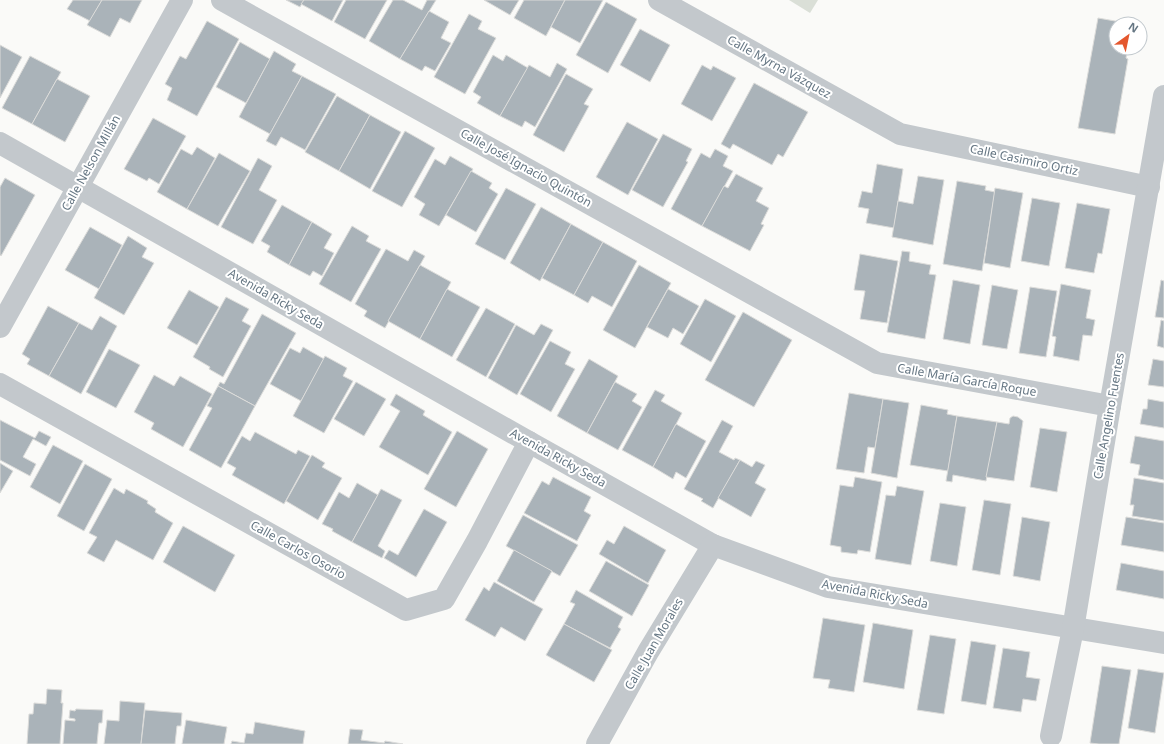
<svg xmlns="http://www.w3.org/2000/svg" width="1164" height="744" viewBox="0 0 1164 744" font-family="'Noto Sans',sans-serif">
<style>
.green{fill:#dadfd7}
.building{fill:#aab3b9;stroke:#dcdcda}
.lines{fill:none;stroke-linecap:round;stroke-linejoin:round}
.minor{stroke:#c3c8cc;stroke-width:22}
.labels{text-anchor:middle;stroke-width:4;stroke-linejoin:round;paint-order:stroke}
.street-label{font-size:12px;fill:#657683;stroke:#fff}
</style>
<rect width="100%" height="100%" fill="#fafaf8"/>
<path class="green" d="M789,0H818L810,13Z"/>
<g class="building">
<path d="M73,0H102L90,21L67,9Z"/>
<path d="M102,0H142L130,23L120,18L110,37L87,25Z"/>
<path d="M286,0H304L300,7Z"/>
<path d="M304,0H343L332,21L301,4Z"/>
<path d="M346,0H387L365,39L334,22Z"/>
<path d="M393,0H403L422,10L427,0H436L400,59L369,41Z"/>
<path d="M484,0H519L510,15Z"/>
<path d="M524,0H565L546,36L514,18Z"/>
<path d="M565,0H603L580,43L551,27Z"/>
<path d="M606,2L637,19L608,73L576,55Z"/>
<path d="M429,11L449,22L441,38L451,43L435,71L425,66L422,71L400,59Z"/>
<path d="M469,14L482,21L478,29L496,38L465,94L434,77Z"/>
<path d="M1098,18L1132,24H1116V48H1128L1126,58L1128,59L1115,134L1078,128Z"/>
<path d="M207,21L239,39L197,116L167,100L172,88L165,84L180,56L186,59Z"/>
<path d="M640,29L670,45L650,82L620,65Z"/>
<path d="M240,42L270,59L246,103L216,87Z"/>
<path d="M0,45L22,57L0,98Z"/>
<path d="M274,51L296,64L292,71L302,76L270,134L239,117Z"/>
<path d="M493,55L503,61L506,55L528,68L500,116L477,103L481,97L473,92Z"/>
<path d="M30,56L61,72L32,124L2,108Z"/>
<path d="M557,63L567,69L535,127L525,121L522,127L500,116L529,65L550,77Z"/>
<path d="M702,65L711,70L713,66L736,78L712,121L681,104Z"/>
<path d="M566,74L593,89L584,104L589,106L564,152L533,135Z"/>
<path d="M302,76L336,94L305,150L281,137L276,146L266,141Z"/>
<path d="M57,79L90,96L65,142L32,124Z"/>
<path d="M754,83L808,112L783,157L778,154L772,165L733,144L730,149L721,144Z"/>
<path d="M337,96L370,115L339,171L305,152Z"/>
<path d="M370,115L401,132L370,189L339,171Z"/>
<path d="M153,118L186,136L159,184L149,178L147,181L124,169Z"/>
<path d="M627,122L658,139L628,195L596,177Z"/>
<path d="M405,131L435,148L402,207L372,191Z"/>
<path d="M663,134L692,149L686,161L688,162L663,207L632,190Z"/>
<path d="M197,147L215,158L187,209L157,192L181,149L192,155Z"/>
<path d="M715,149L728,156L723,166L733,171L702,226L671,209L701,153L710,158Z"/>
<path d="M219,153L250,171L218,226L187,209Z"/>
<path d="M450,156L473,169L439,226L419,215L425,204L414,197L435,159L445,165Z"/>
<path d="M258,158L272,166L259,190L277,200L253,244L221,227Z"/>
<path d="M877,164L903,169L894,228L866,223L869,209L858,207L862,191L872,193Z"/>
<path d="M471,171L492,183L489,188L498,194L476,232L446,215Z"/>
<path d="M736,174L763,188L756,201L769,208L761,224L764,225L750,251L702,226L724,186L728,188Z"/>
<path d="M918,176L944,180L933,245L892,237L898,201L913,204Z"/>
<path d="M5,178L35,195L1,256L0,255V187Z"/>
<path d="M957,181L986,186L985,190L995,192L982,271L943,264Z"/>
<path d="M506,188L536,204L505,260L475,244Z"/>
<path d="M995,188L1023,193L1010,268L984,263Z"/>
<path d="M1032,198L1060,203L1049,266L1021,261Z"/>
<path d="M1077,203L1110,209L1102,254L1098,253L1094,273L1065,268Z"/>
<path d="M282,205L312,222L289,265L267,252L270,246L261,241Z"/>
<path d="M541,207L571,224L540,281L510,263Z"/>
<path d="M312,222L332,234L324,248L334,253L322,276L313,271L310,276L289,265Z"/>
<path d="M571,224L603,242L574,295L542,278Z"/>
<path d="M352,226L369,236L366,241L381,249L351,302L319,284Z"/>
<path d="M90,227L122,245L99,289L65,270Z"/>
<path d="M128,236L147,248L142,257L154,263L124,315L94,298Z"/>
<path d="M603,242L637,261L612,307L592,296L588,303L574,295Z"/>
<path d="M386,249L408,261L414,250L425,256L385,328L364,316L367,311L355,304Z"/>
<path d="M902,251L910,252L909,261L931,265L929,274L936,275L925,339L887,332Z"/>
<path d="M860,254L898,261L887,323L860,319L865,291L854,290Z"/>
<path d="M420,265L451,282L420,339L388,321Z"/>
<path d="M639,265L671,283L635,348L603,330Z"/>
<path d="M953,280L980,285L970,344L943,339Z"/>
<path d="M1161,280L1164,281V318L1155,317Z"/>
<path d="M1061,284L1091,290L1086,318L1095,320L1092,336L1083,335L1079,361L1053,356L1056,337L1052,336Z"/>
<path d="M992,285L1018,290L1007,349L982,345Z"/>
<path d="M1030,287L1057,291L1046,357L1019,353Z"/>
<path d="M447,289L480,307L452,357L420,339Z"/>
<path d="M668,289L699,306L683,334L673,328L668,338L647,327Z"/>
<path d="M189,290L219,307L197,345L167,328Z"/>
<path d="M226,297L249,309L242,321L251,326L223,377L209,369L210,367L193,357Z"/>
<path d="M705,299L736,316L711,362L680,344Z"/>
<path d="M48,306L79,323L49,376L27,364L30,359L22,354Z"/>
<path d="M486,308L515,324L486,377L456,360Z"/>
<path d="M743,312L792,340L754,407L705,380Z"/>
<path d="M262,314L296,333L255,406L218,386L220,382L224,384Z"/>
<path d="M100,316L117,326L81,394L49,376L79,323L92,330Z"/>
<path d="M1161,320L1164,321V348L1157,346Z"/>
<path d="M541,324L553,330L517,395L488,378L516,325L534,335Z"/>
<path d="M550,341L571,352L565,364L575,369L551,412L520,394Z"/>
<path d="M303,347L324,359L301,401L270,384L290,348L300,353Z"/>
<path d="M109,349L140,365L116,408L86,392Z"/>
<path d="M325,356L347,368L343,376L353,381L324,433L293,416Z"/>
<path d="M589,359L618,376L587,433L557,416Z"/>
<path d="M1153,359L1164,361V387L1148,385Z"/>
<path d="M154,375L174,386L180,376L212,394L183,447L151,429L154,423L134,412Z"/>
<path d="M356,382L386,399L364,436L334,419Z"/>
<path d="M615,382L637,394L632,401L642,407L618,450L587,433Z"/>
<path d="M218,386L255,406L221,468L189,450L212,408L207,406Z"/>
<path d="M655,390L665,395L661,401L682,413L653,467L622,450Z"/>
<path d="M849,393L883,399L875,448L868,447L864,473L836,469Z"/>
<path d="M396,394L425,411L423,415L452,432L428,475L379,447L400,411L390,405Z"/>
<path d="M883,399L909,403L897,478L871,473Z"/>
<path d="M1148,399L1164,402V428L1140,424L1143,409H1147Z"/>
<path d="M921,405L948,410L947,414L957,416L948,471L910,465Z"/>
<path d="M957,416L997,422L986,481L953,475L952,482L946,481Z"/>
<path d="M1013,416L1018,417L1023,421L1014,481L986,477L997,422L1009,424L1010,418Z"/>
<path d="M0,420L35,438L39,431L51,437L46,446L33,439L23,457L36,464L30,476L0,460Z"/>
<path d="M722,420L733,426L719,452L734,460L735,458L740,460L713,508L701,501L703,499L684,489Z"/>
<path d="M676,424L706,441L686,478L676,472L673,479L653,467Z"/>
<path d="M1040,428L1067,432L1057,492L1030,487Z"/>
<path d="M457,431L488,449L456,507L424,489Z"/>
<path d="M255,432L296,454L298,450L310,456L284,504L232,475L236,468L227,463L242,436L250,441Z"/>
<path d="M1135,436L1164,441V480L1138,475L1140,465L1130,463Z"/>
<path d="M53,445L83,461L60,504L30,487Z"/>
<path d="M312,455L325,463L322,467L342,478L318,520L286,501Z"/>
<path d="M740,460L752,467L756,461L765,465L755,483L766,489L751,517L718,498Z"/>
<path d="M0,463L13,471L0,493Z"/>
<path d="M85,464L112,479L84,531L57,516Z"/>
<path d="M553,477L591,497L584,511L591,515L577,541L524,513L542,481L549,485Z"/>
<path d="M855,477L882,482L870,552L858,550L857,554L841,552V547L830,545L840,485L853,487Z"/>
<path d="M1134,478L1164,483V521L1132,516L1134,505H1130Z"/>
<path d="M357,483L378,495L352,542L332,531L333,529L322,524L339,492L349,498Z"/>
<path d="M897,486L924,491L911,565L875,559L886,495L895,496Z"/>
<path d="M114,488L124,494L126,489L148,501L147,503L156,509L155,512L173,523L153,560L116,540L104,562L87,553L97,537L89,533Z"/>
<path d="M381,489L402,500L378,546L385,551L382,558L352,542Z"/>
<path d="M984,500L1011,504L1000,575L972,570Z"/>
<path d="M940,503L966,507L957,566L930,561Z"/>
<path d="M424,509L447,522L416,577L384,558L389,550L398,555Z"/>
<path d="M523,515L578,545L560,576L506,546Z"/>
<path d="M1022,517L1050,522L1040,581L1013,576Z"/>
<path d="M1126,517L1164,523V552L1121,545Z"/>
<path d="M183,526L235,555L215,592L163,562Z"/>
<path d="M624,526L666,550L648,583L599,554L607,540L614,544Z"/>
<path d="M514,550L552,571L534,602L497,581Z"/>
<path d="M606,561L649,585L632,616L589,591Z"/>
<path d="M1121,563L1164,571V599L1116,590Z"/>
<path d="M494,582L543,609L525,641L501,627L495,637L465,620L484,587L489,591Z"/>
<path d="M576,590L623,617L618,627L621,629L610,648L564,624L575,604L570,602Z"/>
<path d="M823,618L865,625L854,692L828,688L830,680L813,678Z"/>
<path d="M873,623L913,630L904,689L863,682Z"/>
<path d="M564,624L612,650L594,682L546,655Z"/>
<path d="M930,635L956,639L944,714L917,710Z"/>
<path d="M971,641L996,645L986,705L961,701Z"/>
<path d="M1003,648L1030,652L1026,677L1040,679L1036,701L1023,699L1021,712L993,708Z"/>
<path d="M1102,666L1131,670L1119,744H1099L1090,743Z"/>
<path d="M1138,669L1164,673L1155,733L1128,728Z"/>
<path d="M47,689L62,690L61,703H63L60,744H27L29,714H33L34,703L46,704Z"/>
<path d="M120,701L145,703L141,744H104L107,720L119,721Z"/>
<path d="M76,709L103,710L102,723H99L97,744H63L65,720L75,721V719L69,718L70,710L75,711Z"/>
<path d="M145,710L182,713L181,726H177L175,744H141Z"/>
<path d="M186,720L227,727L224,744H182Z"/>
<path d="M255,722L305,731L303,744H231L232,741L244,743L246,733L253,734Z"/>
<path d="M350,729L363,730L361,740L384,743L385,741L403,744H348Z"/>
</g>
<g class="lines">
<g class="minor">
<path d="M222,0L877,363L1110,406"/>
<path d="M659,0L900,134L1149,187"/>
<path d="M0,143L529,442L713,545L828,587L1164,643"/>
<path d="M0,327L182,0"/>
<path d="M0,384L406,610L444,599L477,541L529,442"/>
<path d="M1051,736L1073,629L1110,406L1164,96"/>
<path d="M597,744L648,652L713,545"/>
</g>
</g>
<g class="labels">
<g class="street-label">
<text transform="translate(779 67) rotate(29)" y="4">Calle Myrna Vázquez</text>
<text transform="translate(1024 160) rotate(12)" y="4">Calle Casimiro Ortiz</text>
<text transform="translate(91 163) rotate(-61)" y="4">Calle Nelson Millán</text>
<text transform="translate(526 168) rotate(29)" y="4">Calle José Ignacio Quintón</text>
<text transform="translate(276 299) rotate(30)" y="4">Avenida Ricky Seda</text>
<text transform="translate(967 380) rotate(10)" y="4">Calle María García Roque</text>
<text transform="translate(1109 416) rotate(-80)" y="4">Calle Angelino Fuentes</text>
<text transform="translate(558 458) rotate(29)" y="4">Avenida Ricky Seda</text>
<text transform="translate(298 550) rotate(29)" y="4">Calle Carlos Osorio</text>
<text transform="translate(875 594) rotate(11)" y="4">Avenida Ricky Seda</text>
<text transform="translate(654 644) rotate(-60)" y="4">Calle Juan Morales</text>
</g>
</g>
<g transform="translate(1128 36) rotate(33)"><circle r="19" fill="#ffffff" stroke="#c1c8cd"/>
<path d="M0-3L7 15L0 10L-7 15Z" fill="#e4572e"/>
<text y="-6" font-size="11" font-weight="bold" text-anchor="middle" fill="#657683">N</text>
</g>
</svg>
